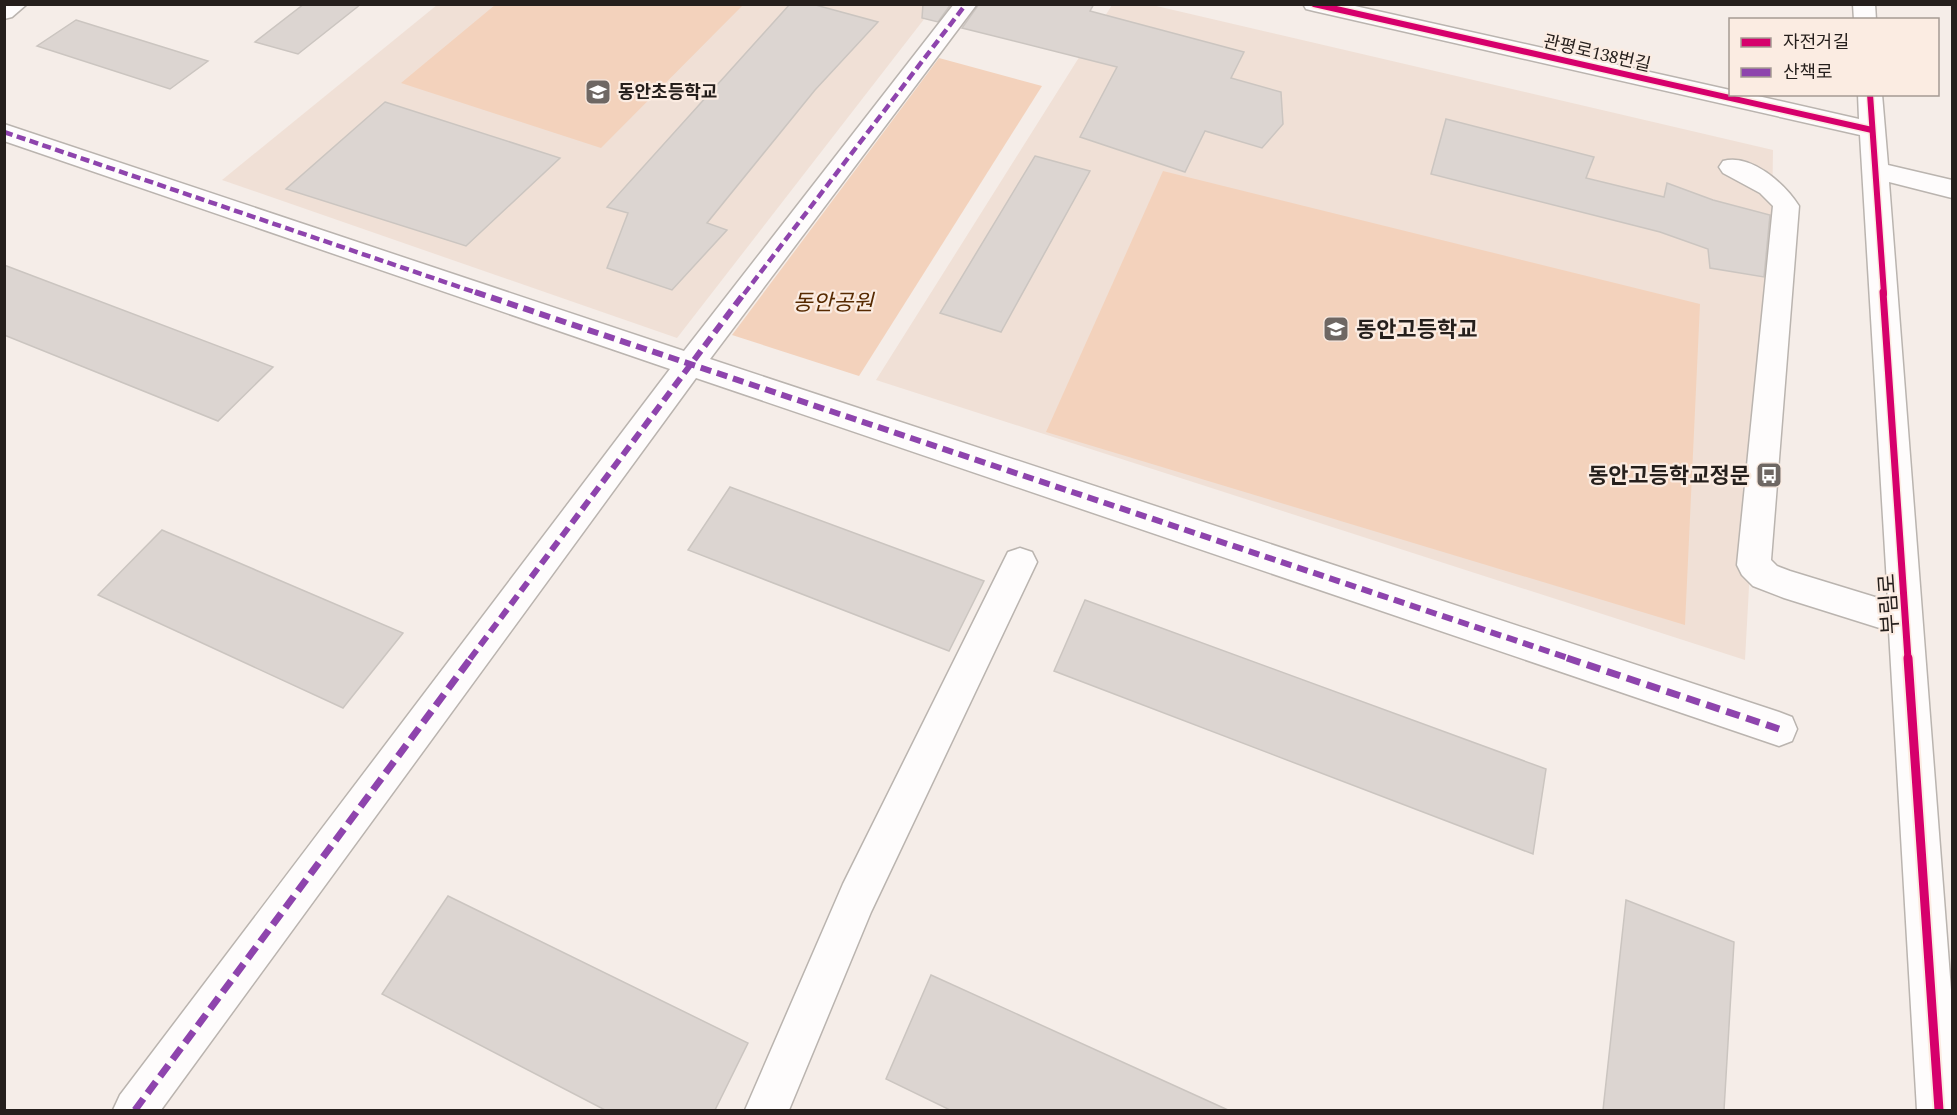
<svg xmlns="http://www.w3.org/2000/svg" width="1957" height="1115" viewBox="0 0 1957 1115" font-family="Spectral,'Noto Sans KR',serif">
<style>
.built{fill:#f0e0d6}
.green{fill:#f3d2bc}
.building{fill:#dcd5d1;stroke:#cbc5c0;stroke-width:1.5}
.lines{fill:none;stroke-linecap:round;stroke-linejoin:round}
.minor-casing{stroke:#bab4af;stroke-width:3}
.minor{fill:#fefcfc;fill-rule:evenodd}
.quiet-far2{stroke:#8e44ad;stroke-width:4.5;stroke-dasharray:9 4.5;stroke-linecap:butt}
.quiet-far1{stroke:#8e44ad;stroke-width:6;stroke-dasharray:11 6;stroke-linecap:butt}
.quiet{stroke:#8e44ad;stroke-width:7;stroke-dasharray:14 7;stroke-linecap:butt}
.cycleway-far2-casing{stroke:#fbece2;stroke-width:9}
.cycleway-far1-casing{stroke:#fbece2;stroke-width:10}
.cycleway-casing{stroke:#fbece2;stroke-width:13}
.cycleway-far2{stroke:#d6006c;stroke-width:6}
.cycleway-far1{stroke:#d6006c;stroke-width:7}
.cycleway{stroke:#d6006c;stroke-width:9}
.labels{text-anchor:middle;stroke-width:4.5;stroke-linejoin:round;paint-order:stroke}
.far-street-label{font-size:18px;fill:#251f1c;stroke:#fbece2}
.far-poi-label{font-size:18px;font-weight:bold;fill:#251f1c;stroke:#fbece2;text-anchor:start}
.park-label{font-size:22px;font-style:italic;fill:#572a01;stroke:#fbece2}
.poi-label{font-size:22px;font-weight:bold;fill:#251f1c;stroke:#fbece2;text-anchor:start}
.street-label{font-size:22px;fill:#251f1c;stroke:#fbece2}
</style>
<rect width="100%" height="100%" fill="#f5ede8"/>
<g class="built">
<path d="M437,5H935L677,338L222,180Z"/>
<path d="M1112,5H1152L1773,150L1772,216L1766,277L1745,660L876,380Z"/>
</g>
<g class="green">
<path d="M495,5V4L743,5L601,148L401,83Z"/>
<path d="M939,58L1042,86L859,376L732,335Z"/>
<path d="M1163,171L1700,304L1685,625L1046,432Z"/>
</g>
<g class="building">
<path d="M304,4H361L298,54L255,42Z"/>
<path d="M790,4H812L878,22L815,90L707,223L727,230L672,290L607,268L628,213L607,207Z"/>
<path d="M923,4H951L938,22L922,18Z"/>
<path d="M979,4H1094L1090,11L1244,52L1231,78L1281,92L1283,124L1262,148L1205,131L1185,172L1080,137L1117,67L962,28Z"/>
<path d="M76,20L208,61L170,89L37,46Z"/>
<path d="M385,102L560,158L466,246L286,189Z"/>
<path d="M1446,119L1594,157L1586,178L1664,197L1667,183L1713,200L1770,215L1764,277L1710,268L1708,249L1660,232L1431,174Z"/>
<path d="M1035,156L1090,171L1001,332L940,313Z"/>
<path d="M4,265L273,367L218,421L4,335Z"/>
<path d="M730,487L984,581L949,651L688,550Z"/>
<path d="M162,530L403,633L343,708L98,595Z"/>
<path d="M1085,600L1546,769L1533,854L1054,671Z"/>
<path d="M448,896L748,1043L715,1110H605L382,994Z"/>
<path d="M1626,900L1734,942L1724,1110H1603Z"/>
<path d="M931,975L1228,1110H950L886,1079Z"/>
</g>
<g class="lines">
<g class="minor-casing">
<g id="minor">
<path d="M4,4H27L12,17L4,19Z"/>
<path d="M954,4H977L710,359L1779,712L1792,717L1797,729L1792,741L1779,746L696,378L161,1110H113L120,1095L670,369L4,141V124L684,351Z"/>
<path d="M1303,4H1346L1730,90V94H1749L1859,119L1858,94H1882L1888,165L1952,180V198L1889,182L1952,1003V1110H1917L1889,631L1784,598L1753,586L1742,575L1737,565L1773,206L1760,193L1723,173L1719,167L1723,161C1751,153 1785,184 1799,206L1771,560L1777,566L1790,571L1888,601L1860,135L1314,11L1306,9Z"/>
<path d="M1853,4H1875L1876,20H1854Z"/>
<path d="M1020,548L1032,552L1037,562L871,912L789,1110H745L843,884L1008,552Z"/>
</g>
</g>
<use href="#minor" class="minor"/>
<g class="quiet-far2">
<path d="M4,132L480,294"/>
<path d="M744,294L966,4"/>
</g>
<g class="quiet-far1">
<path d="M475,292L1571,659"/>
<path d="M470,659L745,292"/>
</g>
<g class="quiet">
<path d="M1567,658L1779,729"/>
<path d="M135,1110L471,658"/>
</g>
<g class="cycleway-far2-casing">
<g id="cycleway-far2">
<path d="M1314,4L1872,130"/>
<path d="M1870,94L1884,294"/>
</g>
</g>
<g class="cycleway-far1-casing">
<path id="cycleway-far1" d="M1883,292L1908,659"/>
</g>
<g class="cycleway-casing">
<path id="cycleway" d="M1908,658L1939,1110"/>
</g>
<use href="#cycleway-far2" class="cycleway-far2"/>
<use href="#cycleway-far1" class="cycleway-far1"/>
<use href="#cycleway" class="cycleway"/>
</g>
<defs>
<g id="school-square" transform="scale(1.35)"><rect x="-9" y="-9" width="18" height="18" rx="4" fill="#6e6763" stroke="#fbece2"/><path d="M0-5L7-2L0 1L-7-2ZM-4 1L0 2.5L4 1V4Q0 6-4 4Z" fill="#fff"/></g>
<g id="bus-square" transform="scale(1.35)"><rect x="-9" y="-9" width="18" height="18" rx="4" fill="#6e6763" stroke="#fbece2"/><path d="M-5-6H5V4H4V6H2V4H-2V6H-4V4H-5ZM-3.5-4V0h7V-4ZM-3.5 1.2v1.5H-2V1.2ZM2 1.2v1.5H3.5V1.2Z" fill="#fff"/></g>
</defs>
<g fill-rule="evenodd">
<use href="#school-square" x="598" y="92"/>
<use href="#school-square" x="1336" y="329"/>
<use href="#bus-square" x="1769" y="475"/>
</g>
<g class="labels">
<g class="far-street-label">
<text transform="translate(1597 53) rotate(13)" y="6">관평로138번길</text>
</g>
<g class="far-poi-label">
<text x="618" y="98">동안초등학교</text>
</g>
<g class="park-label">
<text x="833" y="310">동안공원</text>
</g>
<g class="poi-label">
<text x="1356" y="337">동안고등학교</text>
<text x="1750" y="483" text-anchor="end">동안고등학교정문</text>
</g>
<g class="street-label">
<text transform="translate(1888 604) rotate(-94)" y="8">부림로</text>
</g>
</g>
<rect width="1957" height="1115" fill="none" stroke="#251f1c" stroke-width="12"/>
<rect x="1729" y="18" width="210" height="78" fill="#fbece2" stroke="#a59a93" stroke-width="1.5"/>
<rect x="1741" y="38" width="30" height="9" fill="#d6006c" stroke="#a59a93" stroke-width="1.5"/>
<text x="1783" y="48" font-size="18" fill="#251f1c">자전거길</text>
<rect x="1741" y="68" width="30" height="9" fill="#8e44ad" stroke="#a59a93" stroke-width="1.5"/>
<text x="1783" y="78" font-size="18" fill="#251f1c">산책로</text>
</svg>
